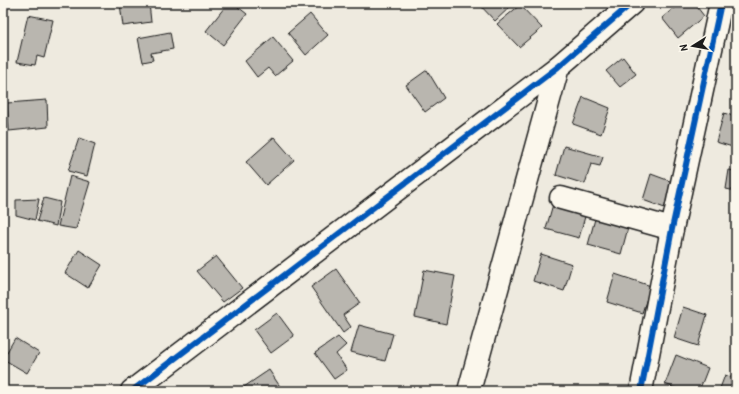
<svg xmlns="http://www.w3.org/2000/svg" width="739" height="394" viewBox="0 0 739 394" font-family="'Patrick Hand',sans-serif">
<style>
.building{fill:#b9b6af;stroke:#1c1c1c}
.lines{fill:none;stroke-linecap:round;stroke-linejoin:round}
.street-casing{stroke:#1c1c1c;stroke-width:25}
.secondary-casing{stroke:#1c1c1c;stroke-width:25}
.street{stroke:#fbf7ec;stroke-width:22}
.secondary{stroke:#fbf7ec;stroke-width:22}
.cycleway-casing{stroke:#fbf7ec;stroke-width:8}
.cycleway{stroke:#0057b8;stroke-width:6}
</style>
<rect width="100%" height="100%" fill="#eeeadf"/>
<filter id="ink" filterUnits="userSpaceOnUse"><feTurbulence type="fractalNoise" baseFrequency=".025" numOctaves="2"/><feDisplacementMap in="SourceGraphic" scale="8" xChannelSelector="R" yChannelSelector="G"/><feConvolveMatrix kernelMatrix="1 2 1 2 8 2 1 2 1" color-interpolation-filters="sRGB"/></filter>
<g filter="url(#ink)">
<g class="building">
<path d="M125,3H149L151,22L123,26L120,4Z"/>
<path d="M228,3H233L247,14L223,45L206,31Z"/>
<path d="M478,3H508L511,6L495,21Z"/>
<path d="M680,3H694L704,16L678,38L662,18Z"/>
<path d="M520,5L542,28L519,47L497,24Z"/>
<path d="M310,14L328,35L306,55L288,33Z"/>
<path d="M28,15L53,20L44,58L37,56L35,65L17,62Z"/>
<path d="M170,32L173,49L151,53L153,60L143,62L138,38Z"/>
<path d="M273,37L293,61L275,76L268,68L257,77L245,61Z"/>
<path d="M623,57L636,74L620,87L606,71Z"/>
<path d="M427,70L444,98L425,112L406,85Z"/>
<path d="M583,97L610,108L601,134L573,124Z"/>
<path d="M47,100L48,127L9,131L7,103Z"/>
<path d="M724,113L736,117V148L716,142Z"/>
<path d="M274,137L294,160L266,185L246,162Z"/>
<path d="M79,138L95,144L87,176L68,171Z"/>
<path d="M564,146L603,157L600,166L591,164L585,184L556,175Z"/>
<path d="M729,170L736,171V191L726,189Z"/>
<path d="M651,174L678,184L670,210L643,200Z"/>
<path d="M70,176L90,182L76,229L58,226Z"/>
<path d="M44,198L60,202L56,226L37,221Z"/>
<path d="M39,199L35,220L16,215V200Z"/>
<path d="M553,204L586,213L579,238L546,229Z"/>
<path d="M596,215L629,224L621,254L588,245Z"/>
<path d="M79,250L102,265L88,288L65,273Z"/>
<path d="M541,254L572,264L564,291L533,281Z"/>
<path d="M216,256L242,288L223,302L197,271Z"/>
<path d="M336,269L360,303L343,315L351,327L343,333L311,287Z"/>
<path d="M424,270L455,276L446,324L415,317Z"/>
<path d="M615,274L651,286L642,313L607,302Z"/>
<path d="M683,307L707,315L698,346L674,338Z"/>
<path d="M277,313L294,336L271,353L254,330Z"/>
<path d="M359,325L393,334L385,361L351,352Z"/>
<path d="M338,337L346,345L336,354L347,370L334,379L315,353Z"/>
<path d="M15,338L39,353L27,373L3,359Z"/>
<path d="M676,355L708,368L699,391H683L665,384Z"/>
<path d="M269,370L283,391H238Z"/>
<path d="M725,375L736,379V391H719Z"/>
</g>
<g class="lines">
<g class="street-casing">
<g id="street">
<path d="M561,198L672,229"/>
<path d="M132,391L558,67"/>
<path d="M641,391L672,229L721,3"/>
</g>
</g>
<g class="secondary-casing">
<path id="secondary" d="M469,391L558,67L632,3"/>
</g>
<use href="#street" class="street"/>
<use href="#secondary" class="secondary"/>
<g class="cycleway-casing">
<g id="cycleway">
<path d="M132,391L558,67L632,3"/>
<path d="M641,391L672,229L721,3"/>
</g>
</g>
<use href="#cycleway" class="cycleway"/>
</g>
</g>
<rect width="739" height="394" fill="none" stroke="#fbf7ec" stroke-width="16"/>
<rect x="8" y="8" width="723" height="378" fill="none" stroke="#1c1c1c" stroke-width="1.5" filter="url(#ink)"/>
<g transform="translate(693 46) rotate(259)" stroke="#fbf7ec" stroke-width="3" paint-order="stroke">
<path d="M0-3L7 15L0 10L-7 15Z" fill="#1c1c1c"/>
<text y="-6" font-size="11" font-weight="bold" text-anchor="middle" fill="#1c1c1c">N</text>
</g>
</svg>
